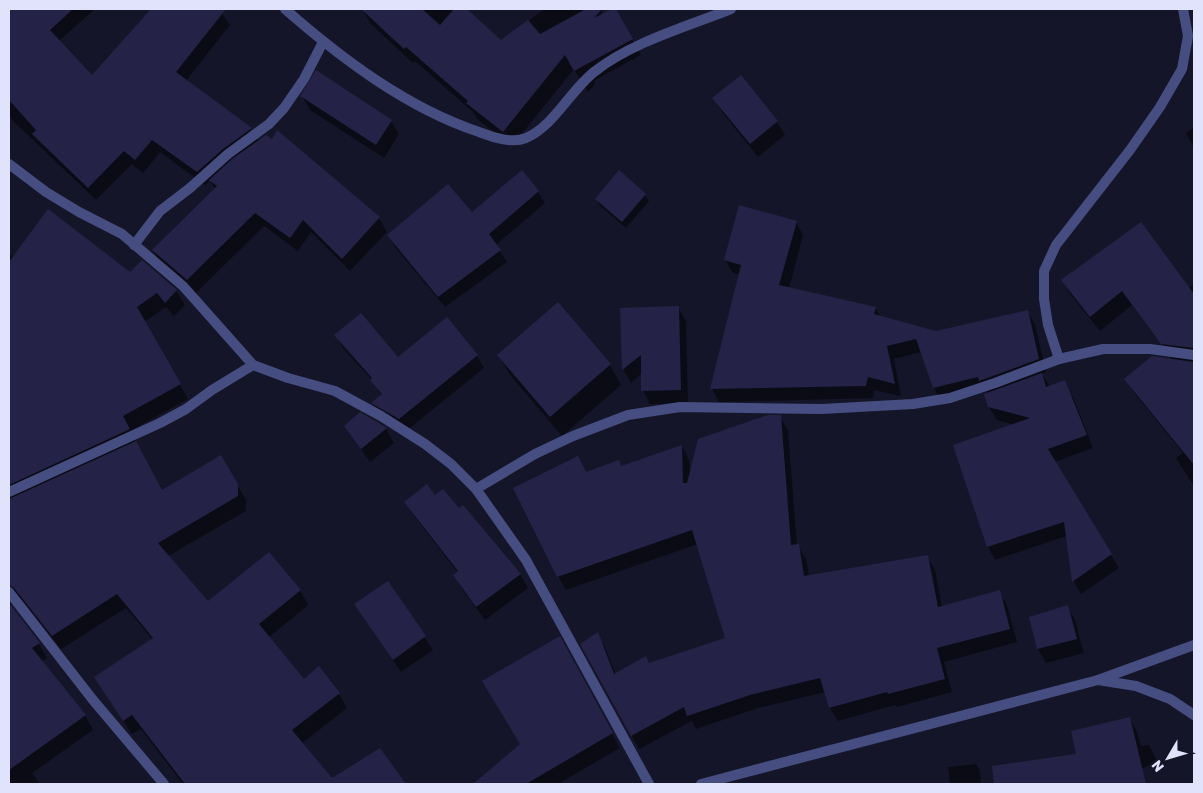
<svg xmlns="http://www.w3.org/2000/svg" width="1203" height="793" viewBox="0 0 1203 793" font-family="Rubik,sans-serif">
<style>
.shadow{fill:#0007}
.building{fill:#242347}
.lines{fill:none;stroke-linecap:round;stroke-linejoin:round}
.minor{stroke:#464e81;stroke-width:10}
.tertiary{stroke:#464e81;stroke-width:10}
</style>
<rect width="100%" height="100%" fill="#151529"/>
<g class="shadow">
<path d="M12,9H95L59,41L92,77L152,9H219L230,25L186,81L251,129L259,142L379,218L387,232L350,271L311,232L298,251L264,226L196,293L161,264L153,250L215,189L210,180L205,185L160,152L143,173L132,164L96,200L9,117V12Z"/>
<path d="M362,9H465L501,41L544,9H602L601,16L615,9L641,55L595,80L594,86L588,92L574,69L512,146L477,119L473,112L415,61L413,63L371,24Z"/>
<path d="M302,96L391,121L399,134L384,158L310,110Z"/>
<path d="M714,98L777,122L785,135L758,157L722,112Z"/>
<path d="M1194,127V148L1186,133Z"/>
<path d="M521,172L538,192L545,203L496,245L507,262L445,307L395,247L389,236L472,213Z"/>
<path d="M619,172L645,195L649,201L626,228L600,206L596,199Z"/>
<path d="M796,222L803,235L789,289L875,308L881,317L936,332L1027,311L1035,324L1046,372L1042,374L1050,387L1066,385L1074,399L1093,448L1055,462L1119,568L1081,594L1074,582L1067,536L995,560L988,547L955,445L1015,425L997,420L989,407L988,394L986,390L941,400L934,388L922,352L894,359L901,396L874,390L873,398L719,402L712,389L740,275L733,273L725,260Z"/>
<path d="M9,252L13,257L130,273L142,262L176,291L185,305L174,316L166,307L144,322L188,399L130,431L162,491L221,456L246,500V511L168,556L208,603L300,590L308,605L268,638L304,681L339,694L347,708L301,744L332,779L380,749L405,784H183L141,729L132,734L104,691L153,640L126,608L61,649L24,602L20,600L13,601L10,607L39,644L47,658L41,662L85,715L93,730L32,773L40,784H9Z"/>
<path d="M1062,280L1188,288L1194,284V486L1176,458L1183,453L1135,394L1126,379L1172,360L1159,337L1157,339L1132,305L1100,331L1071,295Z"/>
<path d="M558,304L610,365L621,385L562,436L510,375L499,356Z"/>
<path d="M678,307L686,321L688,403L650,404L643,390L642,373L631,383L623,369L621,309Z"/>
<path d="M447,319L477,356L484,368L406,431L380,415L373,403L382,396L372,380L343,348L336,335L398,359Z"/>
<path d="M360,414L386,429L394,443L370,462L345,426Z"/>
<path d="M780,417L788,430L797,546H798L806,559L809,576L927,556L935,570L942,607L999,592L1007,605L1017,642L944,662L952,692L897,707L895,705L838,721L830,708L826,692L758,708L696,729L692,721L639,749L582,644L597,634L605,647L616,675L727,638L698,544L566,590L558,576L586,473L621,467L682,446L689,460L690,473Z"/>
<path d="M435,496L459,510L520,574L528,588L485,620L462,589L454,575L458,573L414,516L406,502Z"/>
<path d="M388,583L433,650L401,672L356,605Z"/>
<path d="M1067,606L1075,620L1084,653L1046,663L1038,649L1030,618Z"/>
<path d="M567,652L620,748L558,784H479L521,745Z"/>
<path d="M1130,719L1137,732L1141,746L1149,745L1157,761L1113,784H1008L1005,765L1078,755Z"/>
<path d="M976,764L980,771L981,784H950L948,767Z"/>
</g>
<g class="building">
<path d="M9,9H73L50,30L92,75L151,9H226L176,72L252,128L223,149L197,172L152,140L135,160L124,151L88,188L32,134L36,130L9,100Z"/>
<path d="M361,9H422L440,25L454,9H467L501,40L528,20L540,34L586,9H602L594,18L612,9H616L633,39L574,71L565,55L503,132L466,103L468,101L406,47L404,49Z"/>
<path d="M316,70L392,120L376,145L300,96Z"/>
<path d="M741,75L778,121L750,144L712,98Z"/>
<path d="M277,130L380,217L342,259L303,220L290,238L255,213L187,280L152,250L217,186L209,180L232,159L266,135L272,139Z"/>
<path d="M522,170L539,191L489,234L501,250L438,297L387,235L448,184L472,212Z"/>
<path d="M619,170L646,194L622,222L595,199Z"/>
<path d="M739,205L797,221L779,285L876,307L874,314L936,331L1028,310L1039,359L979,381L978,377L933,388L916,339L887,346L895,384L868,377L866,386L710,389L741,265L724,260Z"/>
<path d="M48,209L130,272L142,260L177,290L165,303L157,293L137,307L181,384L123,416L130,429L9,485V262Z"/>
<path d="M1141,222L1194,294V348L1161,344L1122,291L1090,317L1061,280Z"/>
<path d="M558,302L611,364L550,417L497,355Z"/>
<path d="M679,306L681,390L641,391V355L622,370L620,308Z"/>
<path d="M361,313L398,357L447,317L478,355L399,419L371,403L382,394L370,380L372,378L334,335Z"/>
<path d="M1152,356L1194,362V465L1124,379Z"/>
<path d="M1042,373L1046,387L1065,380L1087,435L1048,449L1112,554L1072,582L1064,522L987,547L953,445L1030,418L988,407L984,394Z"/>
<path d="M360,412L387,428L361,449L344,426Z"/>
<path d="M768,415H781L791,545L799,544L804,576L928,555L938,607L1000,590L1010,629L937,648L945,679L888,694L887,692L829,708L820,678L750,695L687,716L684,707L631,736L579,642L580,644L598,632L614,674L646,656L649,663L725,638L692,530L557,577L513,488L578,456L586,472L619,460L621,466L682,445L683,483H687L698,439Z"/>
<path d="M136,441L162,490L221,455L238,484V496L158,543L208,601L269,552L301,590L259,624L304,679L319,666L340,693L292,730L332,778L380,748L406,784H185L132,715L123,721L94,677L153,638L117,594L52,636L14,588L9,585V499Z"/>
<path d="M427,484L435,495L443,489L459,508L463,505L521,574L476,607L453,575L458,571L404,502Z"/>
<path d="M388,581L426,636L393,660L354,604Z"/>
<path d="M9,603L40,643L32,648L86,715L9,770Z"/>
<path d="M1068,605L1077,639L1037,649L1029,617Z"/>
<path d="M560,636L613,733L526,784H473L520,744L482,681Z"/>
<path d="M1130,717L1146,784H994L992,766L1076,754L1071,731Z"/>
</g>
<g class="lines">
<g class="minor">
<path d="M285,9C342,59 407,108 479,132C493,137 511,144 526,138C554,126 570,91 594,72C632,42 686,27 731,9"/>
<path d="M9,164L46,192L79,212L122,234L183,286L253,365L288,378L335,391L381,416L425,444L451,464L476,489L526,560L649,784"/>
<path d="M134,245L160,211L190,188L228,154L269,124L284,108L304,79L323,42"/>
<path d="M1059,359L1048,325L1044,299V271L1056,245L1130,150L1160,107L1182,69L1188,36L1183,9"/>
<path d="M476,489L535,454L573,436L628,415L680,407L822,409L913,404L950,398L995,383L1059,359L1103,349H1150L1194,355"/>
<path d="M9,492L160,423L186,409L212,390L253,365"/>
<path d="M9,592L93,700L164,784"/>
<path d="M1098,680L1136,686L1170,699L1194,715"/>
</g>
<path class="tertiary" d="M701,784L1098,680L1194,645"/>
</g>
<rect width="1203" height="793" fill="none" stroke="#e1e2fb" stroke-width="20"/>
<g transform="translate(1168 758) rotate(232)" stroke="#151529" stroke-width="4" paint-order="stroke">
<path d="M0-4L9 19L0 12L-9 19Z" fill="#e1e2fb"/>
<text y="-8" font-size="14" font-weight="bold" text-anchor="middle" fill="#e1e2fb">N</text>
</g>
</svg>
